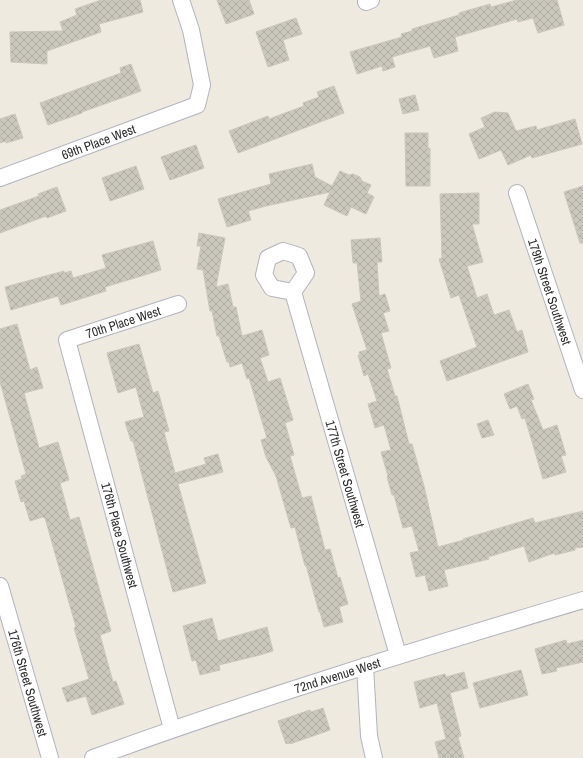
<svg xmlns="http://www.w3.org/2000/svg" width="583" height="758" viewBox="0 0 583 758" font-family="'Archivo Narrow',sans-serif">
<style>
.building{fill:url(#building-cross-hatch);stroke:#cac6b8}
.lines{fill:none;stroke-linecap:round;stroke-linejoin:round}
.minor-casing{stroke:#b3b3c0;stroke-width:18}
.minor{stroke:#fff;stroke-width:16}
.labels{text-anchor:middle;stroke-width:4;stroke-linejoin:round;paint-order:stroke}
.street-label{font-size:13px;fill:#2d2d2d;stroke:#fff}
</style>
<defs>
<pattern id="building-cross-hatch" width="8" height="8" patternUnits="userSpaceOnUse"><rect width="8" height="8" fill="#cac8bd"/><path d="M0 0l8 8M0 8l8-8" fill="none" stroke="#aeaca3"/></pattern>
</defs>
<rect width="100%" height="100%" fill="#eeeadf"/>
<g class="building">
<path d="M101,0H140L143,12L99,24L101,32L47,51V64L11,62L10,32L63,31L60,22L77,15L75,9Z"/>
<path d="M217,0H249L254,14L226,24Z"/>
<path d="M517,0H557L564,25L538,33L533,18L518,22L517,19L455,37L458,51L434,58L430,46L392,57L395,67L383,71L382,66L357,74L350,52L402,37L401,34L412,31V29L459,15V13L490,4L491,7Z"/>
<path d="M296,18L302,34L283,40L289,60L268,67L256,32Z"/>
<path d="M131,64L141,91L82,112V113L48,125L40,103L121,73L120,68Z"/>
<path d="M334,86L344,113L238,153L229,131L268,116L269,119L304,106L303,103L319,97L317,92Z"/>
<path d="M415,95L419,110L403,114L399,99Z"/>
<path d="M495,112L508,113L516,131L536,126L537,130L575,119L582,144L532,158L531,155L508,165L501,150L479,159L469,134L485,127L481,118Z"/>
<path d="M15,114L23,138L6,143V141L0,143V119Z"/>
<path d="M405,133H428V149L430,148V186H406Z"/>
<path d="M196,145L204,168L170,180L161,157Z"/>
<path d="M312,164L315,177L332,186L340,171L349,175L353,174L360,177L362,181L371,185L367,193L374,197L366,214L351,207L347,216L324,205L330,192L266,206L248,211L251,220L227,227L218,199L271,184L269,174Z"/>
<path d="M136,166L144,189L110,201L102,178Z"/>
<path d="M583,186V243H580L564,192Z"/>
<path d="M57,187L66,211L47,218L46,216L0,233V210L39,196L38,194Z"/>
<path d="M479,193V224H472L483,262L467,266L477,298L487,294L494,315L509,310L517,332L522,330L528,352L447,381L440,361L477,347L459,295L451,298L439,259L442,258L440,194Z"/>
<path d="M199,233L225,238L216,287L228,284L233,307H236L242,336L262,330L269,355L260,358L268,382L280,378L293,420L285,423L294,455L290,456L302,498L311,496L325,550L330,549L338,578L340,577L348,604L339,607L343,622L324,627L320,612H319L306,565L305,566L295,527L291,528L276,476L266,457L261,440L267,438L249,378L247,379L242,363L230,367L229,362H227L219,336H217L212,311H210L203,270L197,269L201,246H197Z"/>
<path d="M380,238L382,262H377L379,296L385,294L390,311L383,313L389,331L381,333L391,368L387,369L395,396H397L409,444H412L424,486L438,547L464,540L463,539L533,518L535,523L583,511V547L575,548V550L555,555L554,553L529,562L524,546L488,557L489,559L444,570L448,586L429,591L425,575L416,577L410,553L419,551L412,526L403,528L394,495H392L387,477L388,476L381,452L391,450L384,425L375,428L368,404L377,401L368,374L364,376L358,355H360L359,352L367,350L352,304L361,301L357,263H353L351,240Z"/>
<path d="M153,241L161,270L105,287L106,291L61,305L58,296L11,310L5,287L64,271V273L71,271L73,278L106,268L102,255Z"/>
<path d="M17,324L30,370L37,367L43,388L24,393L39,448L58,442L69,480L60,483L70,520L79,517L111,631L100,635L113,682L116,681L124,704L92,715L86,696L67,702L62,688L89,679L74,628L76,627L45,518L43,517L30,521L24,501L21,502L15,481L22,479L21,476L26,474L0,382V329Z"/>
<path d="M139,344L153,393L158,391L169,431L164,432L175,473L206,464L204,458L218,454L223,472L178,484L206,583L173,592L133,441H131L125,422L144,417L136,387L118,393L107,353Z"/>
<path d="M528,384L534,399L531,400L543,430L557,425L566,455L561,456L566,472L543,479L525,418L522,419L517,406L510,409L504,394Z"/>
<path d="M488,420L494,435L482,438L477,424Z"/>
<path d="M212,618L218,641L267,627L273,651L260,655L219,665L220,670L200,675L196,660L192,661L183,626Z"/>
<path d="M566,640L567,644L583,640V662L556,668L557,671L542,674L535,649Z"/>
<path d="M521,670L528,695L480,708L473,683Z"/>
<path d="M464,672L468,688L450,693L461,736L458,737L464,758H439L435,742L446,739L437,703L420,708L414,682L445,674L446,677Z"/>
<path d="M323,708L330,730L290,744L289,743L286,744L278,721L310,710L311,712Z"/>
</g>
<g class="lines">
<g class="minor-casing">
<g id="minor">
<path d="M366,2L371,0"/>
<path id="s1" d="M0,178L197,105L202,85L191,30L181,0"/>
<path id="s2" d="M517,193L583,390"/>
<path id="s3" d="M293,292L272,288L264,275L268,258L283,251L299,256L306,273L293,292L398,655"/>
<path id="s4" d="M0,586L50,758"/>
<path d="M365,666L369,736L374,758"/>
<path id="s5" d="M172,729L67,340L178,304"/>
<path id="s6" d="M93,758C254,699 419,649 583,600"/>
</g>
</g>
<use href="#minor" class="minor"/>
</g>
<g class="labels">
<g class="street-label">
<text dy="5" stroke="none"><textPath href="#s1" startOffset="105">69th Place West</textPath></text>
<text dy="5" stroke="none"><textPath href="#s2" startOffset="104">179th Street Southwest</textPath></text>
<text dy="5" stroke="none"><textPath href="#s5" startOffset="462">70th Place West</textPath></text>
<text dy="5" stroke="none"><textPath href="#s3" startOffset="318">177th Street Southwest</textPath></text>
<text transform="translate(120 535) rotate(75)" y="5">176th Place Southwest</text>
<text dy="5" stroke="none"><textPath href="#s6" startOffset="258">72nd Avenue West</textPath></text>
<text dy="5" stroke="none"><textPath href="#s4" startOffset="101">176th Street Southwest</textPath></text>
</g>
</g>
</svg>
